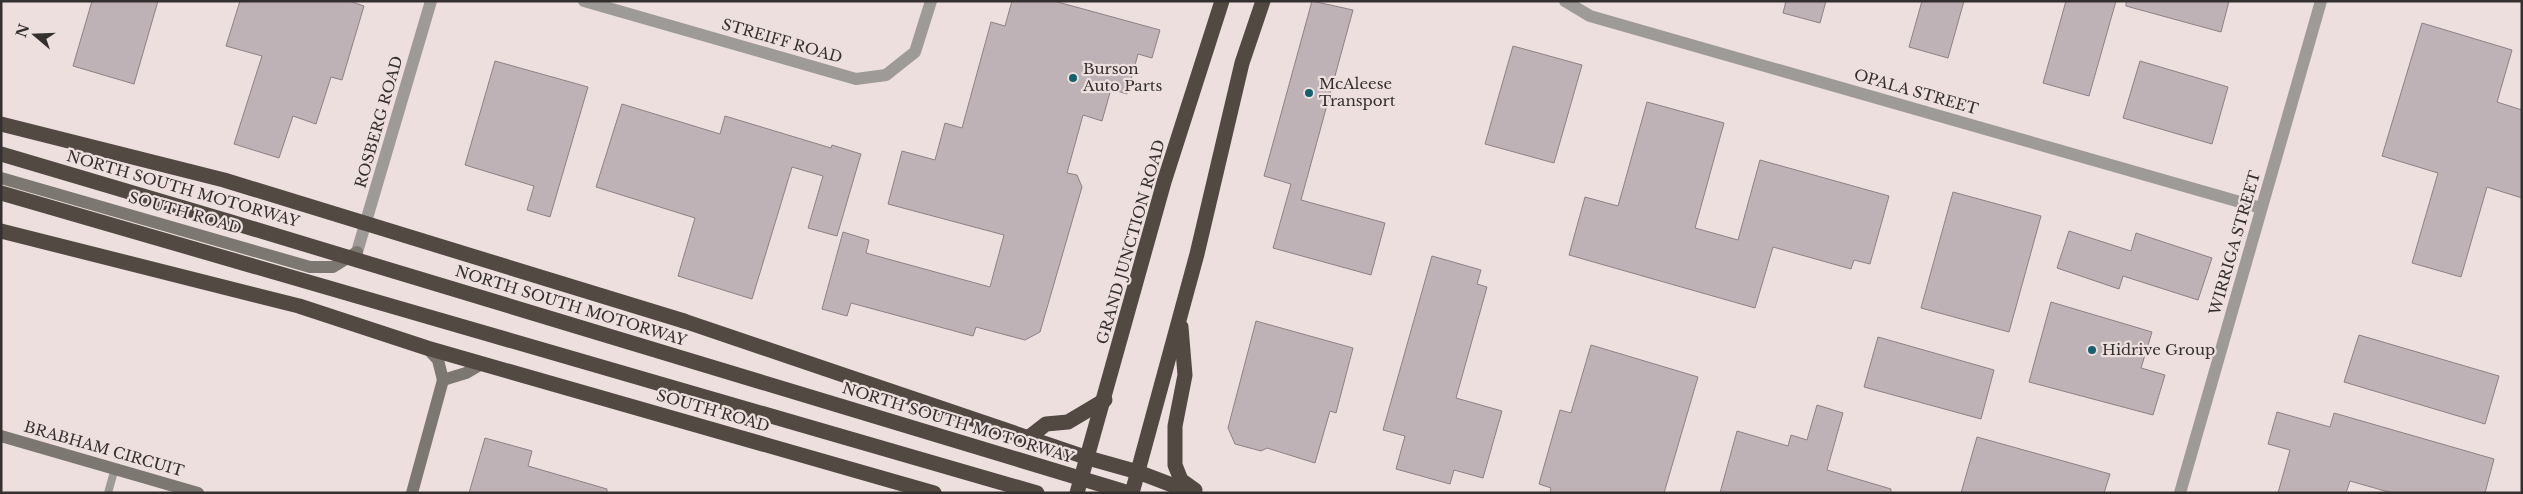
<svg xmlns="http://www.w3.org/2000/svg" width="2523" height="494" viewBox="0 0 2523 494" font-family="'Libre Baskerville',serif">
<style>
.building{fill:#beb2b7;stroke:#8c8185}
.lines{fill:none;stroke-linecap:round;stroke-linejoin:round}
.lane{stroke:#9e9a97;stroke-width:8}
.street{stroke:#9e9a97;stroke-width:12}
.secondary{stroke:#7d7772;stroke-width:12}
.highway{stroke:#524943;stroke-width:15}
.highway-bridge{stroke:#524943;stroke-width:15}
.poi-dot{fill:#15606e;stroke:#eddfdd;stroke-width:2}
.labels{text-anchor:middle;stroke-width:4.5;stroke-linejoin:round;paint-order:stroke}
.street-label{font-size:15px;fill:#353030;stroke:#eddfdd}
.poi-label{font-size:15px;fill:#353030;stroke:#eddfdd;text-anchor:start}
</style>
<rect width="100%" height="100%" fill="#eddfdd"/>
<g class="building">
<path d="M92,1H158L134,84L73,66Z"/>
<path d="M240,1H349L364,6L342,80L331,77L316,124L293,116L279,158L234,144L262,56L226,46Z"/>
<path d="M1012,1H1054L1160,30L1152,58L1138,54L1127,94L1111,89L1102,121L1083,115L1067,173L1077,175L1082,187L1040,332L1025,340L976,327L973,336L851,303L847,316L822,309L843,232L869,240L866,253L990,287L1004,235L888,204L902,151L935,160L945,123L962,128L991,22L1005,26Z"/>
<path d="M1312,1L1353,10L1301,200L1385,223L1371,275L1273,248L1291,184L1264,176Z"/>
<path d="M1786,1H1826L1820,23L1783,13Z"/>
<path d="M1922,1H1964L1948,58L1909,47Z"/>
<path d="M2066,1H2116L2089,96L2043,83Z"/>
<path d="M2126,1H2229L2221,32L2126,6Z"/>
<path d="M2422,23L2512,50L2497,102L2522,110V198L2487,187L2461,277L2412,263L2438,173L2382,156Z"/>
<path d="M1513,46L1582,65L1554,163L1485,144Z"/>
<path d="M495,61L588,87L550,217L527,210L534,186L465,165Z"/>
<path d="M2140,61L2228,87L2212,144L2123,118Z"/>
<path d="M1647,102L1724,123L1695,228L1738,240L1760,160L1889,196L1870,264L1854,260L1851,269L1773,247L1755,308L1569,255L1585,197L1618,206Z"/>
<path d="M622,104L720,134L725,116L831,148L832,145L861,154L837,236L808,228L823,176L792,167L752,299L678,276L695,218L596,187Z"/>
<path d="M1953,192L2041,216L2009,332L1921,308Z"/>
<path d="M2069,231L2131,251L2136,233L2212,258L2198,300L2123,276L2119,289L2057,268Z"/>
<path d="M1432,256L1481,270L1477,284L1487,287L1456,398L1502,411L1483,478L1454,470L1450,484L1396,469L1405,436L1383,430Z"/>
<path d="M2051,302L2152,332L2141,368L2165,375L2153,415L2029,382Z"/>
<path d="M1256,321L1353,348L1336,413L1330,411L1315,463L1267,448L1261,451L1235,444L1228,428Z"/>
<path d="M2359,335L2499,376L2485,424L2344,382Z"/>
<path d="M1878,337L1994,370L1981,419L1864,387Z"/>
<path d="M1591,345L1698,377L1664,493H1550L1551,488L1539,484L1560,410L1571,413Z"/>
<path d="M1817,405L1843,413L1827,470L1891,489V493H1720L1737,431L1788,446L1791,435L1807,440Z"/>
<path d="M2277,412L2330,427L2334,413L2494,459L2485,493H2392L2350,481L2346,493H2278L2290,450L2268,444Z"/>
<path d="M1977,437L2110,474L2104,493H1961Z"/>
<path d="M485,438L532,451L528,466L607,489V493H469Z"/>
</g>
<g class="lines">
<path class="lane" d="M108,493L115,468"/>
<g class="street">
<path d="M584,1L856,79L886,75L915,52L931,1"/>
<path d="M1565,1L1590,16L2261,208"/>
<path d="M357,252L431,1"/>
<path d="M2180,493L2321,1"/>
</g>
<g class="secondary">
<path d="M1,178L310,267H333L357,252"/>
<path d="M427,348L438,360L443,380"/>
<path d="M443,380L466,373L483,363"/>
<path d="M1,436L198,493"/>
<path d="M412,493L443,380"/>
</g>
<g class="highway">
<path d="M1,193L1037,493"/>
<path d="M1,231L299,306L427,348L934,493"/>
<path d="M684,321L1088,458L1138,472L1193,493"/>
<path d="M1181,327L1185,375L1175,426V465L1181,480L1195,490"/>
<path d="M1028,438L1046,424L1068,422L1105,400"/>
<path d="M1077,493L1164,182L1222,1"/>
<path d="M1132,493L1197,254L1242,63L1263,1"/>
</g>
<g class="highway-bridge">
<path d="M1,124L224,180L684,321"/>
<path d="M1,154L231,222L1129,493"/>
</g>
</g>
<g class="poi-dot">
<circle cx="1073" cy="78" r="5"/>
<circle cx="1309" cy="93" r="5"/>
<circle cx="2092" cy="350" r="5"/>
</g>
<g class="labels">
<g class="street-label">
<text transform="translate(782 41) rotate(16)" y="5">STREIFF ROAD</text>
<text transform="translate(1916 92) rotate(16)" y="5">OPALA STREET</text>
<text transform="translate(379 122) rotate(-74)" y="5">ROSBERG ROAD</text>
<text transform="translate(183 189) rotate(16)" y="5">NORTH SOUTH MOTORWAY</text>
<text transform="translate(185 213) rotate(16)" y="5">SOUTH ROAD</text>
<text transform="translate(1131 242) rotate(-74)" y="5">GRAND JUNCTION ROAD</text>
<text transform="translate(2235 243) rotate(-74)" y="5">WIRRIGA STREET</text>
<text transform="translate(571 306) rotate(17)" y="5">NORTH SOUTH MOTORWAY</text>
<text transform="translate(713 411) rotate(16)" y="5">SOUTH ROAD</text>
<text transform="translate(958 423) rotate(17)" y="5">NORTH SOUTH MOTORWAY</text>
<text transform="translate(104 449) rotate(16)" y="5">BRABHAM CIRCUIT</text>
</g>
<g class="poi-label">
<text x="1083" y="74">Burson<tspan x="1083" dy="17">Auto Parts</tspan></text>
<text x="1319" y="89">McAleese<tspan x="1319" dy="17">Transport</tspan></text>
<text x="2102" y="355">Hidrive Group</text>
</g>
</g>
<rect width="2523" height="494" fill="none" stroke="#353030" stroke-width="5"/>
<g transform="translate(35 35) rotate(289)" stroke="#eddfdd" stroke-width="4" paint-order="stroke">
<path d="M0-4L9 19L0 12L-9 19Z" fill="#353030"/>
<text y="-8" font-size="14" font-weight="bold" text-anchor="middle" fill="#353030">N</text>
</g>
</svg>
